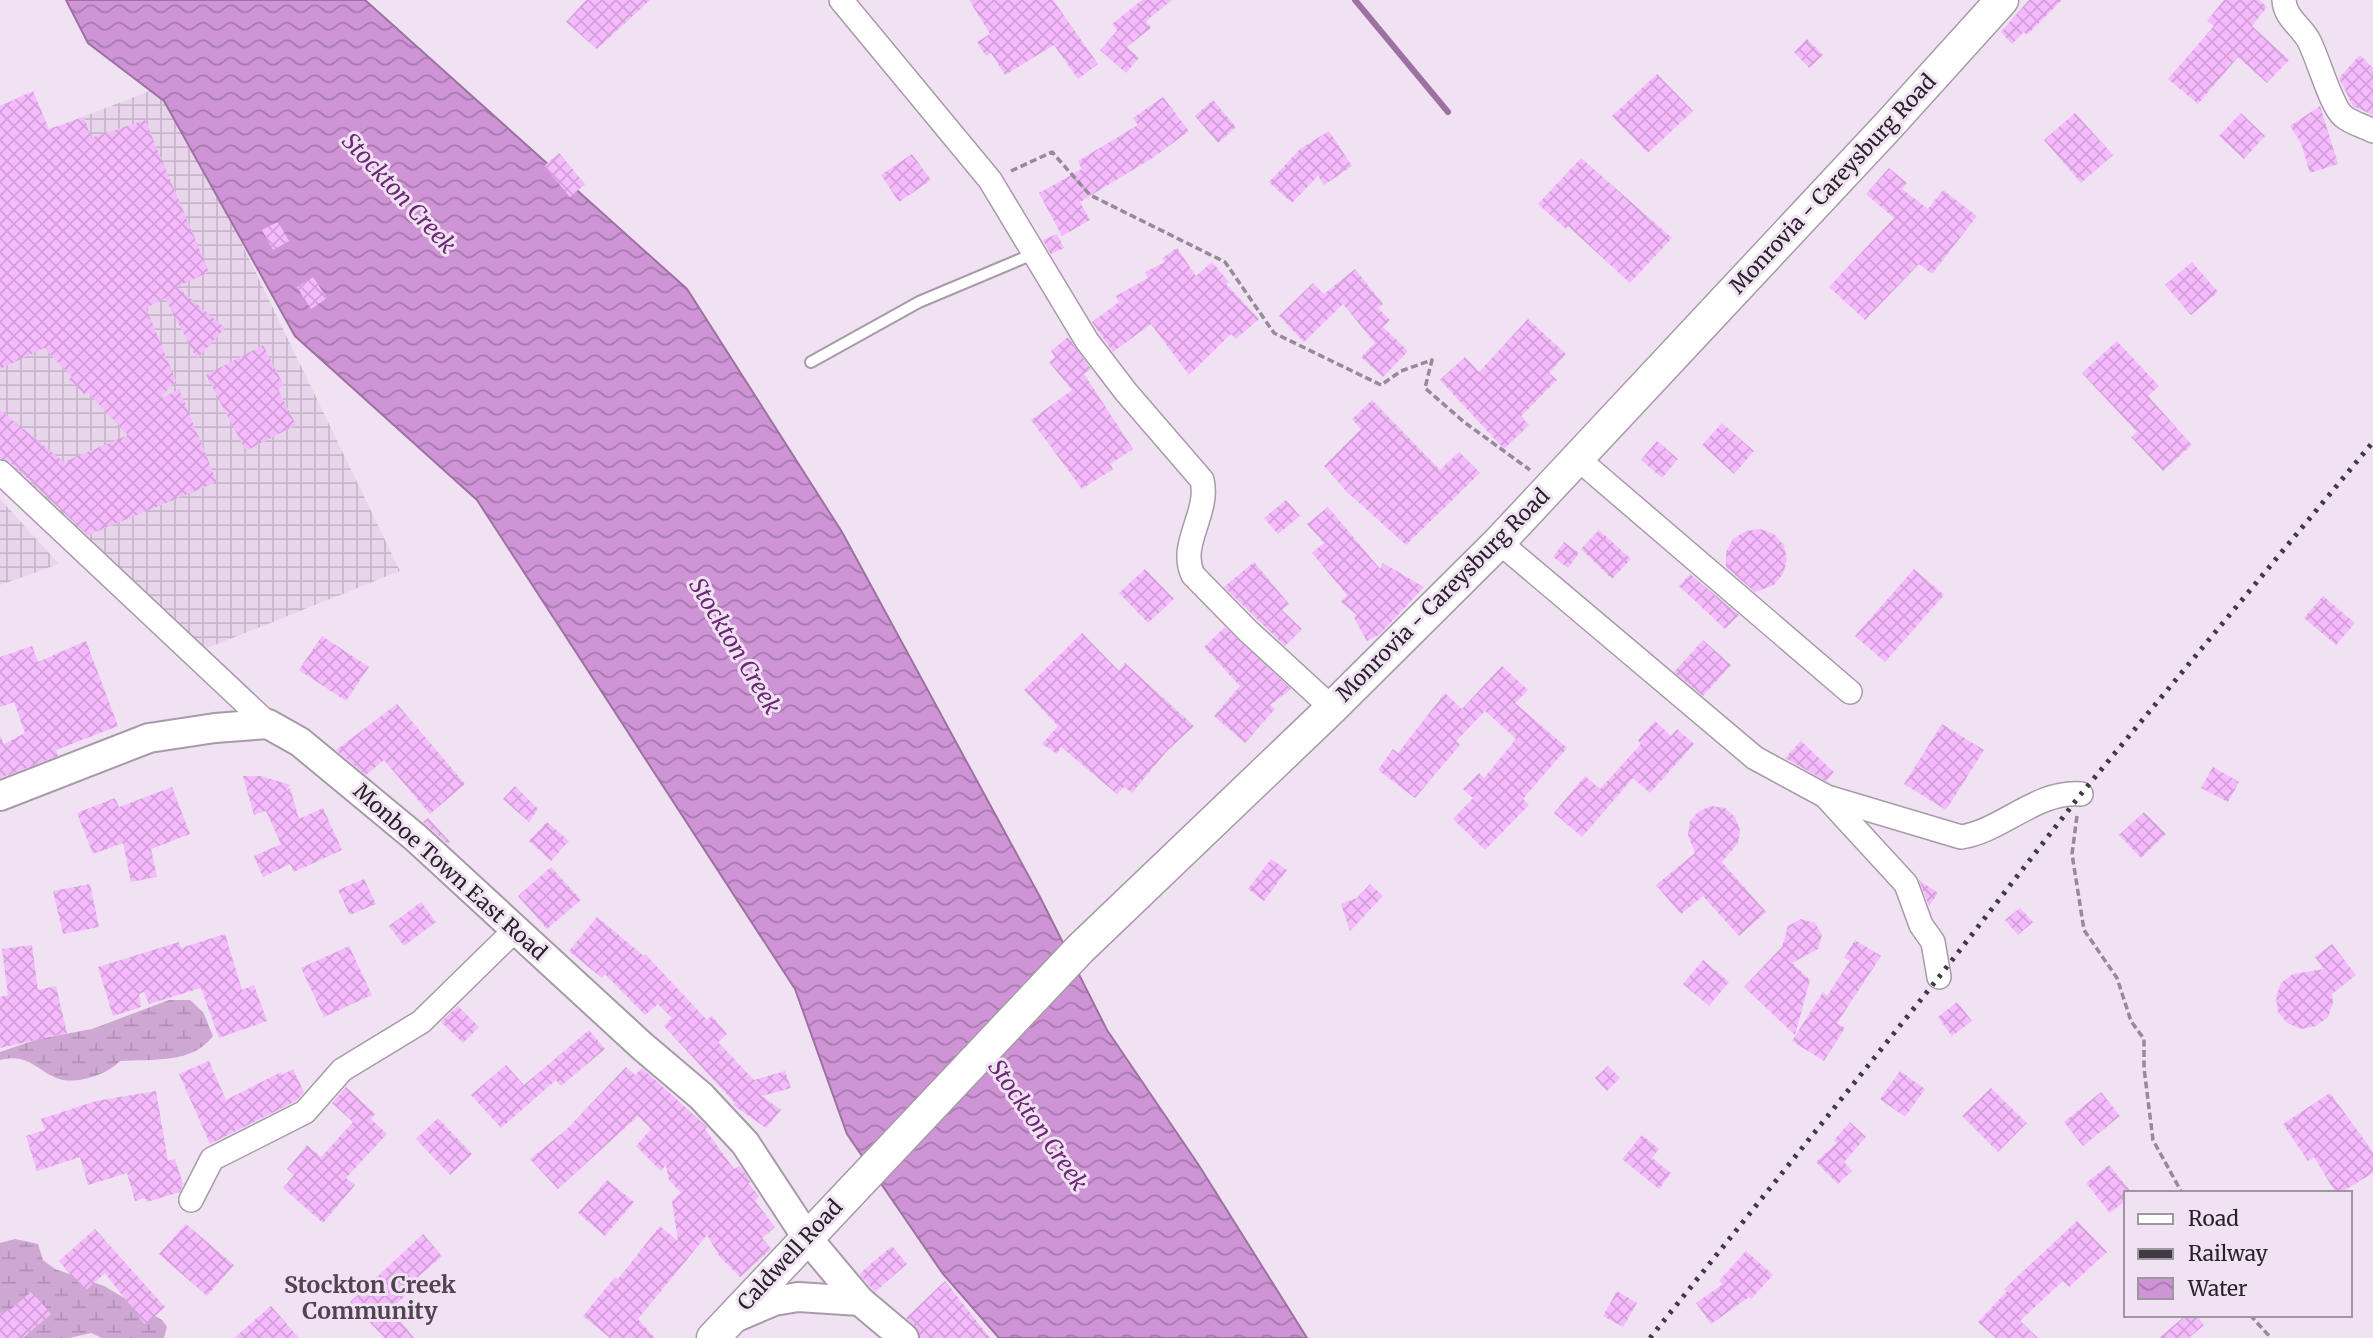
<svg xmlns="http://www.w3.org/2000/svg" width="2373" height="1338" viewBox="0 0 2373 1338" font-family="Merriweather,serif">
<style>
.industrial{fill:url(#industrial-grid)}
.wetland{fill:url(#wetland-marsh)}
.water{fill:url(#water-waves);stroke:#9d72a2;stroke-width:2}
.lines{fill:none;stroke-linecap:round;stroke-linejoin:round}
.stream{stroke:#9d72a2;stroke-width:6}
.building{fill:url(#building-cross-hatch)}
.service-casing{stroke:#a79aa9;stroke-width:14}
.minor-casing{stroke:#a79aa9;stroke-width:26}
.tertiary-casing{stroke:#a79aa9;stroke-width:32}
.secondary-casing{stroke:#a79aa9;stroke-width:35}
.path{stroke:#958b96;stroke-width:3.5;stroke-dasharray:7 3.5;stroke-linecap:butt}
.service{stroke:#fff;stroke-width:10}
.minor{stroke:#fff;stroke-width:23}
.tertiary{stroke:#fff;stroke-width:28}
.secondary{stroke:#fff;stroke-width:32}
.rail{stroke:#403a42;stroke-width:5;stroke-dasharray:3.5 7;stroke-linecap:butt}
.labels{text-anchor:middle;stroke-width:6;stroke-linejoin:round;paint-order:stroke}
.street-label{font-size:21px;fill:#282329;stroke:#f0e2f2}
.water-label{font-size:23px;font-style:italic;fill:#6d2777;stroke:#f0e2f2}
.neighbourhood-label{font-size:23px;font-weight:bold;fill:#4f4450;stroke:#f0e2f2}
</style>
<defs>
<pattern id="industrial-grid" width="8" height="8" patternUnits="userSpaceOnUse" patternTransform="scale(1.75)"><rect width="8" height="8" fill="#e8d5eb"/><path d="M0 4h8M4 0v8" fill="none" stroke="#c7b7ca"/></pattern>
<pattern id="wetland-marsh" width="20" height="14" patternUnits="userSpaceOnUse" patternTransform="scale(1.75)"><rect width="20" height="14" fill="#cea8d3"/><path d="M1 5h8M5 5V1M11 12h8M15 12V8" fill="none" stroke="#b190b5"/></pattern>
<pattern id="water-waves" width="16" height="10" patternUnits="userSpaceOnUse" patternTransform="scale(1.75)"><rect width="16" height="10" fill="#cf94d6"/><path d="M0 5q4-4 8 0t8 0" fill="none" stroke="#a878ae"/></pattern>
<pattern id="building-cross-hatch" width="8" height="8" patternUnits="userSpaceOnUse" patternTransform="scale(1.75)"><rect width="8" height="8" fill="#f5b9fd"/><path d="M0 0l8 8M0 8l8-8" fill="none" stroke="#d29fd9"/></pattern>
</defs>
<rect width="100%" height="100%" fill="#f0e2f2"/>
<g class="industrial">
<path d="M165,85L400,571L205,649L0,467V149Z"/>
<path d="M0,499L59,564L0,585Z"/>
</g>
<g class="wetland">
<path d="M169,1000H190L203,1012L213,1036C193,1064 151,1059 120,1061C108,1074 81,1083 63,1080C38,1074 31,1052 0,1060V1052L38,1039L92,1029Z"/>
<path d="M15,1239L38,1244L43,1260L55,1269L104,1286L162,1320L167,1327L164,1338H102L91,1333L69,1338H0V1243Z"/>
</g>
<path class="water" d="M66,0H365L687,289L842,532L1040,897L1107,1030L1198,1164L1307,1338H999L943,1274L847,1134L795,989L477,500L295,336L164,101L88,43Z"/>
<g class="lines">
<path class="stream" d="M1355,0L1448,112"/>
</g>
<g class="building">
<path d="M586,0H650L597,49L566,22Z"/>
<path d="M969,0H1053L1098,64L1078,79L1054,45L1005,75L991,53L986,56L977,42L990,34Z"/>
<path d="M1142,0H1172L1146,21L1151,28L1127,47L1139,58L1126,73L1100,50L1117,31L1112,24Z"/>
<path d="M2029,0H2062L2027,35L2024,32L2012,44L2001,32Z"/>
<path d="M2224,0H2259L2267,7L2252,26L2289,60L2267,83L2238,57L2198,104L2168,79L2214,26L2207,21Z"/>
<path d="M1807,39L1823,55L1809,68L1794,52Z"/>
<path d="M2360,55L2373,68V115L2353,106L2339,78Z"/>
<path d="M1657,74L1693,111L1648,153L1612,116Z"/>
<path d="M33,91L49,129L84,117L91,138L145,120L209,272L177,287L225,328L197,359L165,298L146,308L176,381L157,401L179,389L217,482L88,535L10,462L0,458V410L64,462L128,435L87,392L84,394L69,379L72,377L44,348L0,369V106Z"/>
<path d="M1163,97L1189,131L1154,157L1080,202L1090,220L1062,236L1039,193L1082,169L1078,161L1138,125L1133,118Z"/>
<path d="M1213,100L1236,127L1218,143L1195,116Z"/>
<path d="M2320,106L2338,164L2310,173L2301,143L2290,126Z"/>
<path d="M2075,113L2113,155L2081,183L2044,140Z"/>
<path d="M2241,113L2265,136L2244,159L2219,136Z"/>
<path d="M1329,131L1352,166L1324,185L1318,176L1292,203L1269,182L1300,149Z"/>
<path d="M559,153L585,184L570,197L544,166Z"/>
<path d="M912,154L931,180L899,202L881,175Z"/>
<path d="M1581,158L1672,238L1630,283L1568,226L1566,229L1538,204Z"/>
<path d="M1889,168L1907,183L1902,189L1928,209L1943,190L1977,216L1932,274L1919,264L1865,320L1829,287L1894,218L1866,194Z"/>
<path d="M278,222L289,241L273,250L262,230Z"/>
<path d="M1057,234L1064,248L1051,254L1043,240Z"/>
<path d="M1177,248L1196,276L1212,262L1229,282L1226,284L1259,319L1236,339L1231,334L1189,375L1151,324L1113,352L1092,322L1119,302L1116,296L1148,278L1145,272L1165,262L1162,258Z"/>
<path d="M2192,262L2218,292L2191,315L2165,285Z"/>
<path d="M1355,269L1383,304L1378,308L1390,320L1383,327L1408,351L1383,377L1361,357L1375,343L1343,304L1304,342L1279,316L1313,283L1324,294Z"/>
<path d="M313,277L327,298L311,309L297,287Z"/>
<path d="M1528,319L1566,354L1549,373L1557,380L1521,416L1529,425L1504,449L1440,380L1465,357L1479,372Z"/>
<path d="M1068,337L1091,369L1084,374L1133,449L1110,464L1113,469L1082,489L1031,420L1072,390L1049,362L1055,357L1051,351Z"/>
<path d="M2117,341L2159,386L2148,396L2192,445L2163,471L2131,437L2137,432L2082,373Z"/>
<path d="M263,345L284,386L278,389L296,425L246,451L206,375Z"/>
<path d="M1372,400L1440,470L1459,452L1480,473L1406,545L1347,492L1324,466L1361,429L1352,419Z"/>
<path d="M1722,423L1754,451L1734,474L1702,445Z"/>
<path d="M1657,441L1678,459L1662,478L1641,460Z"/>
<path d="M1286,500L1300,516L1278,534L1264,518Z"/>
<path d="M1328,507L1380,569L1383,563L1424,587L1380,634L1367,641L1354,618L1357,615L1341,602L1347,595L1312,553L1324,543L1307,524Z"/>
<path d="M1760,529L1774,534L1784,545L1787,560L1783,574L1774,585L1755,592L1726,567V552L1733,539L1746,531Z"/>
<path d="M1599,530L1631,559L1612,579L1581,549Z"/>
<path d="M1564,542L1579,553L1568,568L1553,557Z"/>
<path d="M1254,562L1289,604L1282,610L1302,629L1285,646L1224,587Z"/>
<path d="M1145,569L1174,599L1148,623L1119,593Z"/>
<path d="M1914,569L1944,595L1885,662L1855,636Z"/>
<path d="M1690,574L1739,615L1725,629L1679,586Z"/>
<path d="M2323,596L2355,623L2336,645L2304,618Z"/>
<path d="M1225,627L1291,689L1270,705L1275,709L1245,743L1214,716L1240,686L1204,647Z"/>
<path d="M1082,633L1119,671L1125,663L1194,726L1166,752L1132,793L1124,787L1117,794L1061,747L1057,754L1042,744L1058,726L1024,690Z"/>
<path d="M322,636L369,667L346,701L299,670Z"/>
<path d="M1703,640L1731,665L1703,696L1674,672Z"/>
<path d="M86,641L118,726L56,750L58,756L0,778V735L4,744L25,733L14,702L0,707V657L32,646L38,662Z"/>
<path d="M1502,666L1528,690L1515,703L1567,748L1523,799L1529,805L1485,850L1453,819L1473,798L1463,789L1479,773L1484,778L1516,739L1485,711L1456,741L1460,745L1415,798L1378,770L1393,749L1398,753L1445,693L1462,709Z"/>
<path d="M397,704L465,784L430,814L384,760L366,775L336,750Z"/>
<path d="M1655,721L1671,736L1677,729L1694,744L1650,793L1633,778L1582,837L1554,813L1585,776L1600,789L1641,744L1638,740Z"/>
<path d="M1942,724L1984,750L1946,810L1904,784Z"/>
<path d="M1801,741L1834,772L1826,781L1785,758Z"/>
<path d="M2213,767L2239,782L2228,802L2201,788Z"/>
<path d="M243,776H261L290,785L285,792L290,788L299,819L323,808L342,850L294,872L290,864L263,877L254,856L281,844L266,811L254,815Z"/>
<path d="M515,786L538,809L529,822L503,799Z"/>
<path d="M172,787L190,834L151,849L157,877L131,882L123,843L93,854L77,813L115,798L119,807Z"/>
<path d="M1711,806L1725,808L1735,817L1740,830L1738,843L1722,862L1766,912L1739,936L1703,896L1681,914L1656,885L1695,853L1688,835L1690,821L1699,811Z"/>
<path d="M2144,812L2166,834L2141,858L2119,835Z"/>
<path d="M428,818L450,842L448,844L423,822Z"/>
<path d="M547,822L569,841L551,861L529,841Z"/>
<path d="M1271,859L1287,870L1264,901L1248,889Z"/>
<path d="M551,867L581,900L547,929L518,896Z"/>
<path d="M364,879L376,904L350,915L338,890Z"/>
<path d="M1919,880L1938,893L1929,906Z"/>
<path d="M90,884L99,927L63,934L53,891Z"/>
<path d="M1370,884L1383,896L1350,931L1341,904L1357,898Z"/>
<path d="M421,902L436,922L404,946L389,926Z"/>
<path d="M2020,908L2033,922L2018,935L2005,920Z"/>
<path d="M597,917L644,956L645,954L707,1020L712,1016L727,1034L718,1042L754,1080L785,1071L791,1088L762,1096L781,1110L766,1128L733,1105L735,1103L664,1026L672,1018L658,1004L645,1015L605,974L602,978L569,951Z"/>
<path d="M1801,919L1815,923L1822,935L1818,949L1792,963L1810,980L1795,1035L1744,987L1782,947L1788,926Z"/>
<path d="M225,934L242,990L254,985L267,1021L219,1038L201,988L149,1004L144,992L139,994L141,1007L113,1016L98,967L179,942L181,948Z"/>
<path d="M1855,940L1881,956L1837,1023L1845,1028L1824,1061L1792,1041L1823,992L1827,996L1850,961L1844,958Z"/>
<path d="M2332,944L2356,975L2332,994L2333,1003L2328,1017L2316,1026L2301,1029L2287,1023L2278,1012L2276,997L2281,983L2293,974L2324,969L2315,957Z"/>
<path d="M32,945L38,990L56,986L67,1033L0,1048V997L8,995L2,949Z"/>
<path d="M349,946L372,995L324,1017L301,968Z"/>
<path d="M1703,960L1729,982L1709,1006L1683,984Z"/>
<path d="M1957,1002L1972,1021L1952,1036L1938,1017Z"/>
<path d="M458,1006L479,1027L463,1043L441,1022Z"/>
<path d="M589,1030L605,1049L561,1086L556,1080L501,1128L471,1095L506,1065L524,1085Z"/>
<path d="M209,1061L226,1100L281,1072L282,1075L293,1069L304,1092L296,1101L210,1144L179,1074Z"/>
<path d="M1608,1066L1620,1078L1607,1091L1595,1078Z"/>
<path d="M626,1067L635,1075L642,1068L707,1127L705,1129L734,1169L740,1166L751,1182L748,1183L759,1196L755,1201L775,1227L762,1238L771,1249L740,1277L720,1257L707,1235L638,1319L655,1338H610L583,1316L615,1277L618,1279L660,1226L678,1241L672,1201L681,1193L669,1180L666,1165L661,1171L636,1146L651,1129L638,1116L558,1189L530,1159L566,1130Z"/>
<path d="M1900,1071L1925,1089L1905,1117L1880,1099Z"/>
<path d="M346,1087L375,1114L371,1119L387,1134L346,1178L355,1185L323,1223L283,1188L294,1175L287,1169L307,1145L321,1157L353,1122L332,1103Z"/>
<path d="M1991,1088L2027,1123L1998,1152L1962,1116Z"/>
<path d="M156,1091L168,1161L175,1159L183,1184L180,1192L147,1202L145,1198L135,1201L127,1173L88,1185L80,1157L37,1171L26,1136L45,1130L41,1119L96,1101Z"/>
<path d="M2101,1092L2120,1116L2083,1146L2064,1122Z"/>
<path d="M2330,1093L2373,1152V1173L2340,1193H2336L2314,1157L2308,1161L2283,1124Z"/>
<path d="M438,1118L472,1154L450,1175L416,1139Z"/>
<path d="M1850,1122L1866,1137L1844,1162L1852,1171L1838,1184L1816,1162L1837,1143L1834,1140Z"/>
<path d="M1642,1135L1659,1149L1652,1158L1671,1173L1659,1189L1622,1159Z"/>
<path d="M2109,1165L2132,1193H2126V1200L2110,1213L2086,1183Z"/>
<path d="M607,1180L634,1202L605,1236L578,1213Z"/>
<path d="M2077,1221L2107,1252L2069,1287L2063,1281L2020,1321L2038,1338H1996L1978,1322L2007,1291L2004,1289Z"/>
<path d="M186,1224L234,1265L207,1296L159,1254Z"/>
<path d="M95,1229L165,1307L145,1325L105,1273L85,1291L59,1261Z"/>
<path d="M423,1234L442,1256L401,1292L405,1296L391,1309L414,1338H385L350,1302Z"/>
<path d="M892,1246L907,1264L875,1292L859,1274Z"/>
<path d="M1746,1251L1773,1275L1751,1299L1749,1297L1711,1324L1696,1303L1723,1284L1719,1281Z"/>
<path d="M945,1281L990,1338H920L915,1326L906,1318Z"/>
<path d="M32,1291L51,1314L23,1338H0V1313L10,1310Z"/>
<path d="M1617,1291L1637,1303L1623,1327L1603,1316Z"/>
<path d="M271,1306L299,1338H234Z"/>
<path d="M2186,1315H2196L2204,1325L2189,1338H2159Z"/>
</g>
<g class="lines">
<g class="service-casing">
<path id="service" d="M811,362L919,302L1033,254"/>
</g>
<g class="minor-casing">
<g id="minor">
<path d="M841,0L990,180L1087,341L1126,392L1202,480C1210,513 1178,544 1193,575L1248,631L1332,708"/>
<path d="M2284,0C2285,18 2301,26 2309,41C2318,58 2331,106 2343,116C2351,123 2364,126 2373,131"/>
<path d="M1577,458L1850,692"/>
<path d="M0,472L268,724"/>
<path d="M1499,542L1755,758L1827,797L1961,837C2002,831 2037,790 2081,794"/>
<path d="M1827,798L1906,884L1921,925L1933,942L1939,977"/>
<path d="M191,1200L212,1159L305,1112L342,1070L421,1022L516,929"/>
</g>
</g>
<g class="tertiary-casing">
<g id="tertiary">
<path d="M0,796L149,738L215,728L268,724L300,742L416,838L642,1046L701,1096L745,1143L808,1239L860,1301L904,1338"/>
<path d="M734,1318L774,1301L798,1297L860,1301"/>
</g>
</g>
<g class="secondary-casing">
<path id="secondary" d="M713,1338L1080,949L1332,708L1499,542L1889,125L2002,0"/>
</g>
<g class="path">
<path d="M1011,171L1052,152L1090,195L1225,262L1274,333L1381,385L1401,371L1432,360L1425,388L1464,422L1530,470"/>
<path d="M2077,816L2072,854L2084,930L2117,978L2131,1021L2144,1039V1068L2153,1140L2182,1193"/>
<path d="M2250,1315L2271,1338"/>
</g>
<use href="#service" class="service"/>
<use href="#minor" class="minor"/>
<use href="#tertiary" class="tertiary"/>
<use href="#secondary" class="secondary"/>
<path class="rail" d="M1650,1338L1939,977L2081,794L2373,442"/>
</g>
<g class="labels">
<g class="street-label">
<text transform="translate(1833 184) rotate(-47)" y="7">Monrovia - Careysburg Road</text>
<text transform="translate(1443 595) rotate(-45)" y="7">Monrovia - Careysburg Road</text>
<text transform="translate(450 872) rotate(42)" y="7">Monboe Town East Road</text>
<text transform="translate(790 1255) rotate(-47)" y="7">Caldwell Road</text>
</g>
<g class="water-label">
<text transform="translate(399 193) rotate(47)" y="8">Stockton Creek</text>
<text transform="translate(735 646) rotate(59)" y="8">Stockton Creek</text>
<text transform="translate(1038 1125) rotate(55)" y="8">Stockton Creek</text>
</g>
<g class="neighbourhood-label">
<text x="370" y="1293">Stockton Creek<tspan x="370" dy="26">Community</tspan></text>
</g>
</g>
<rect x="2124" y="1191" width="228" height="126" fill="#f0e2f2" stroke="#a096a2" stroke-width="2"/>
<rect x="2138" y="1214" width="35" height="10" fill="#ffffff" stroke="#a096a2" stroke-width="2"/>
<text x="2188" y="1226" font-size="21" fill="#282329">Road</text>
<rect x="2138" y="1249" width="35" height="10" fill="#403a42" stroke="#a096a2" stroke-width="2"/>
<text x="2188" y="1261" font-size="21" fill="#282329">Railway</text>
<rect x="2138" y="1278" width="35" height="21" fill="url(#water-waves)" stroke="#a096a2" stroke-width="2"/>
<text x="2188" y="1296" font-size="21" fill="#282329">Water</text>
</svg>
